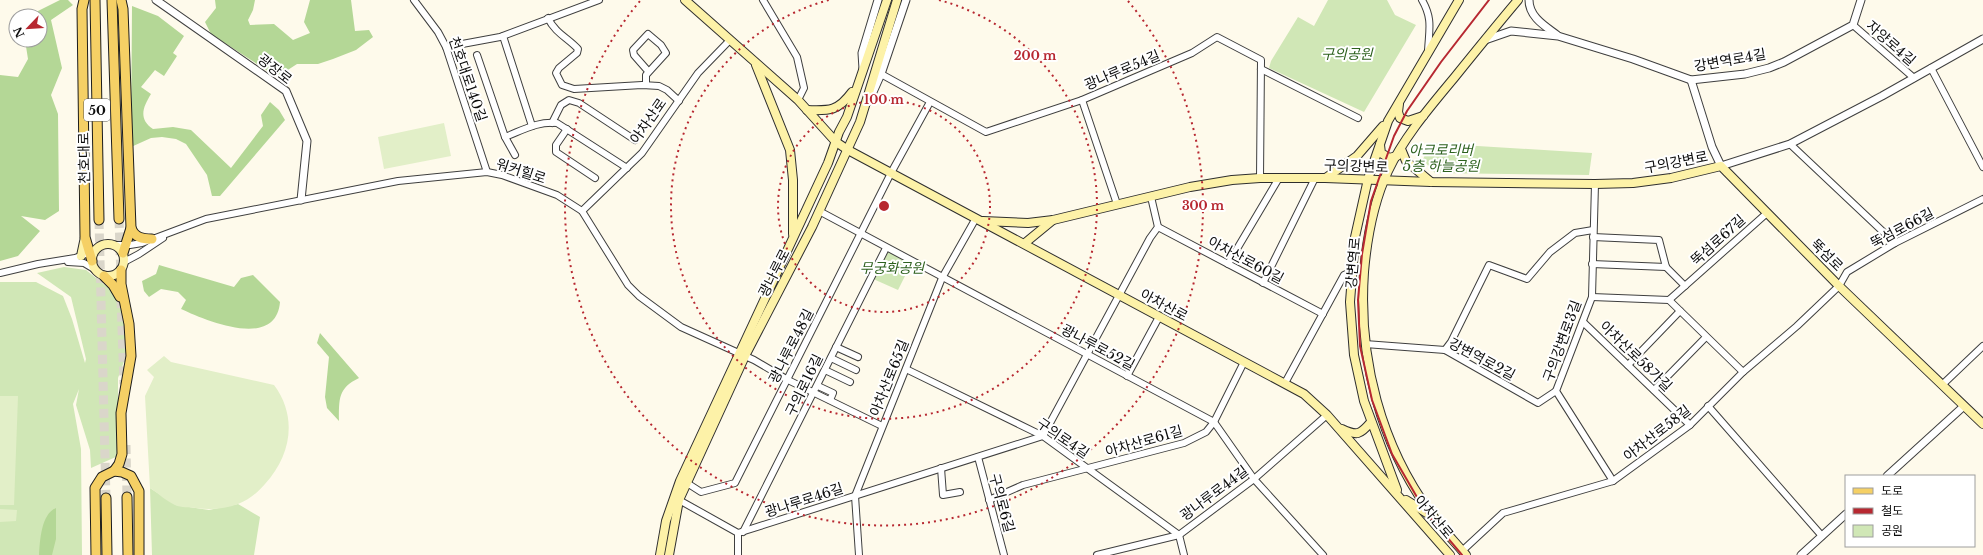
<svg xmlns="http://www.w3.org/2000/svg" width="1983" height="555" viewBox="0 0 1983 555" font-family="'Libre Baskerville','Noto Sans KR',serif">
<style>
.green{fill:#d0e7b6}
.forest{fill:#b4d796}
.pitch{fill:#e2efc8}
.lines{fill:none;stroke-linecap:round;stroke-linejoin:round}
.primary-tunnel{stroke:#dad6ca;stroke-width:9;stroke-dasharray:9 4.5;stroke-linecap:butt}
.minor-casing{stroke:#3f3f3f;stroke-width:8}
.tertiary-casing{stroke:#3f3f3f;stroke-width:9}
.secondary-casing{stroke:#2e2e2e;stroke-width:10}
.primary-casing{stroke:#1d1d1d;stroke-width:11}
.minor{stroke:#fff;stroke-width:6}
.tertiary{stroke:#fff;stroke-width:7}
.secondary{stroke:#fdf2a8;stroke-width:8}
.primary{stroke:#f5d065;stroke-width:9}
.rail{stroke:#b72831;stroke-width:2}
.ring{fill:none;stroke:#b72831;stroke-width:2;stroke-dasharray:2 4}
.labels{text-anchor:middle;stroke-width:4;stroke-linejoin:round;paint-order:stroke}
.shield{fill:#fff;stroke:#555;stroke-width:1}
.shield-label{font-size:13px;font-weight:bold;fill:#0c0c0c}
.street-label{font-size:14px;fill:#0c0c0c;stroke:#fff}
.park-label{font-size:14px;font-style:italic;fill:#2d611e;stroke:#fff}
.centre{fill:#b72831;stroke:#fff;stroke-width:2}
.ring-label{font-size:12px;text-anchor:middle;font-weight:bold;fill:#b72831;stroke:#fff;stroke-width:4;stroke-linejoin:round;paint-order:stroke}
</style>
<rect width="100%" height="100%" fill="#fefaeb"/>
<g class="green">
<path d="M1328,0H1387L1395,15L1416,25L1364,112L1269,68L1271,61L1298,17L1314,26Z"/>
<path d="M1429,143L1592,153L1589,175L1435,173L1423,160Z"/>
<path d="M886,248L912,262L898,290L871,278Z"/>
<path d="M64,267L86,270L112,291L126,321L127,353L118,378V456L91,468L90,450L76,405L79,389L73,404L81,449L82,555H0V282H36L63,296L72,319L85,363L86,359L71,297L37,273Z"/>
<path d="M150,488L176,505L209,510L238,504L260,517L254,555H152Z"/>
</g>
<g class="forest">
<path d="M60,0H68L73,5L51,20L62,68L51,95L58,114L59,211L45,220L21,216L40,231L18,256L0,261V75L18,77L28,59L25,40H40V16H28Z"/>
<path d="M215,0H255L253,10L248,20L250,25L274,24L293,40L310,33L304,22L310,0H351L355,31L369,30L373,37L356,50L333,59L318,64H297L277,77L211,34L205,22L216,8Z"/>
<path d="M132,6L158,16L184,36L173,53L177,56L164,76L155,70L141,87L151,94C143,107 138,119 153,129L173,127L191,130L231,168L263,126L261,115L270,102L279,110L285,120L220,196H212L207,175L186,144L176,139L162,137L151,138L131,147Z"/>
<path d="M159,265L234,287L241,278L253,275L280,302C276,350 207,321 181,309L186,300L178,292L161,289L149,297L144,291L142,281L156,274Z"/>
<path d="M320,333L359,378C338,388 339,399 339,421L327,408L325,397L329,357L317,343Z"/>
<path d="M56,508V539L52,555H39C40,541 41,514 56,508Z"/>
</g>
<g class="pitch">
<path d="M444,123L451,156L384,169L378,137Z"/>
<path d="M164,356L171,362L274,385C298,417 291,456 265,484C258,492 249,500 238,504C225,509 210,510 196,508C190,507 181,508 175,505C166,501 158,493 150,488L145,396L154,377L147,370Z"/>
<path d="M0,396H18L14,505H0Z"/>
<path d="M0,509L17,510L16,521L0,522Z"/>
</g>
<g class="lines">
<g class="primary-tunnel">
<path d="M119,219L121,278"/>
<path d="M99,220L106,498"/>
<path d="M121,299L124,384"/>
<path d="M126,445L127,497"/>
</g>
<g class="minor-casing">
<g id="minor">
<path d="M414,0L438,32L446,47L487,172"/>
<path d="M763,0L797,57L804,88L798,100"/>
<path d="M1422,0C1433,19 1429,30 1428,51"/>
<path d="M548,18C555,33 568,38 578,49L577,53L559,68L556,73L562,85L574,89L642,85L659,86L667,90L679,101"/>
<path d="M1853,25L1914,78"/>
<path d="M503,36L532,126"/>
<path d="M446,47L500,37L599,0"/>
<path d="M477,55L505,137C523,130 538,121 557,123L627,168"/>
<path d="M1931,68L1983,167"/>
<path d="M1261,69L1358,118"/>
<path d="M881,74L986,132L1082,100L1192,53L1217,37L1261,60L1260,178"/>
<path d="M646,85V75L666,53L661,45L648,34L633,50L634,55L648,71"/>
<path d="M1082,100L1117,204"/>
<path d="M552,123L561,105L569,100L579,103L635,140"/>
<path d="M567,129L556,145V152L595,178"/>
<path d="M505,137L515,155"/>
<path d="M1790,144L1895,243"/>
<path d="M1595,184L1592,297L1556,391L1613,481"/>
<path d="M582,211L642,153L698,73L729,41"/>
<path d="M819,211L1214,422L1254,479L1323,555"/>
<path d="M1158,227L1323,314"/>
<path d="M1593,237L1659,240L1666,267L1685,286"/>
<path d="M114,245H130L142,243L206,219L398,181L487,172L502,175L557,195L582,211L628,285L639,296L681,327L754,360L788,380L882,426"/>
<path d="M68,262L84,263L94,269"/>
<path d="M124,262L139,254L163,238"/>
<path d="M1228,264L1279,178"/>
<path d="M1592,264L1666,267"/>
<path d="M0,273L38,264L75,258L94,251"/>
<path d="M1263,283L1315,178"/>
<path d="M1592,297L1669,300L1767,213"/>
<path d="M1669,300L1743,372"/>
<path d="M1583,322L1690,425"/>
<path d="M1365,344L1445,350L1538,403L1556,391"/>
<path d="M836,347L858,357"/>
<path d="M1445,350L1451,342L1489,265L1527,279L1550,252L1575,233L1593,230"/>
<path d="M831,358L856,370"/>
<path d="M1628,365L1680,311"/>
<path d="M906,369L1043,436L1179,535L1184,555"/>
<path d="M825,370L850,382"/>
<path d="M1127,376L1159,317"/>
<path d="M1285,383L1344,275L1351,272"/>
<path d="M1942,385L1983,346"/>
<path d="M818,386L833,393L830,400"/>
<path d="M1654,390L1706,337"/>
<path d="M1708,406L1822,536"/>
<path d="M978,457L1004,555"/>
<path d="M941,468L943,495L960,492"/>
<path d="M687,483L701,492L735,483L891,173L930,102"/>
<path d="M679,500L738,533L1043,436L1150,238L1158,227L1151,197"/>
<path d="M989,500L1023,485L1184,443L1206,432L1214,422L1244,362"/>
<path d="M743,532L886,248"/>
<path d="M738,533V555"/>
<path d="M1462,551L1503,513L1613,481L1690,425L1743,372L1797,326L1839,286L1847,272L1895,243L1983,199"/>
<path d="M859,555L855,496L942,278L976,218"/>
<path d="M1097,555L1179,535L1254,479L1327,415"/>
</g>
</g>
<g class="tertiary-casing">
<g id="tertiary">
<path d="M156,0L286,91L307,141L301,200"/>
<path d="M1529,0C1529,17 1545,26 1557,35"/>
<path d="M1485,40L1511,31L1558,36L1633,59L1691,80L1745,74L1769,68L1784,62L1853,25L1861,0"/>
<path d="M863,69L862,53L878,0"/>
<path d="M1691,80L1712,147L1721,166L1790,144L1882,96L1983,39"/>
<path d="M869,101L881,74L906,0"/>
<path d="M1887,476L1964,406"/>
<path d="M1801,555L1846,514"/>
</g>
</g>
<g class="secondary-casing">
<g id="secondary">
<path d="M685,0L798,100L836,142L848,150L1304,394L1327,415L1450,555"/>
<path d="M756,65L790,150L793,180V234"/>
<path d="M1399,104L1398,112L1400,118L1408,121L1423,116"/>
<path d="M807,110C830,111 838,111 852,92"/>
<path d="M1380,145L1381,153L1389,158L1397,156"/>
<path d="M1401,149L1406,161L1431,182"/>
<path d="M1327,177L1357,156L1383,126"/>
<path d="M983,221L1028,223L1053,220L1190,187L1232,180L1260,178H1325L1431,182L1595,184L1633,183L1671,178L1721,166L1839,286L1983,424"/>
<path d="M1025,243L1053,220"/>
<circle cx="108" cy="260" r="16"/>
<path d="M81,256L85,237"/>
<path d="M1342,429C1357,436 1360,435 1371,422"/>
<path d="M1397,490L1364,401L1354,355L1350,302L1355,237L1368,179L1388,121L1459,0"/>
<path d="M1406,500L1430,515"/>
<path d="M660,555L666,521L680,481L828,163L839,132L847,117L887,0"/>
<path d="M669,555L679,500L745,356L812,227L860,122L897,0"/>
<path d="M1466,555C1455,542 1443,530 1433,516C1381,447 1358,359 1364,272C1367,237 1373,203 1388,171C1404,137 1430,107 1454,78C1475,52 1496,26 1518,0"/>
</g>
</g>
<g class="primary-casing">
<g id="primary">
<path d="M84,0L82,9L85,237L92,261"/>
<path d="M95,0L99,220"/>
<path d="M112,0L119,219"/>
<path d="M121,0L123,9L131,228L123,253"/>
<path d="M131,228C135,238 143,239 152,239"/>
<path d="M104,276L113,285L120,297"/>
<path d="M114,471L119,464L122,454L121,413L131,356L129,324L121,284V270"/>
<path d="M127,497L128,555"/>
<path d="M106,498L107,555"/>
<path d="M96,555L95,488L102,477L114,471L122,472L131,476L139,491V555"/>
</g>
</g>
<use href="#minor" class="minor"/>
<use href="#tertiary" class="tertiary"/>
<use href="#secondary" class="secondary"/>
<use href="#primary" class="primary"/>
<path class="rail" d="M1462,555L1425,511L1392,454L1372,400L1360,346L1358,300L1362,254L1371,201L1394,136L1407,111L1441,62L1489,0"/>
</g>
<g class="ring">
<circle cx="884" cy="206" r="106"/>
<path d="M939 0A213 213 0 1 1 829 0"/>
<path d="M1128 1A319 319 0 1 1 640 1"/>
</g>
<g class="labels">
<rect class="shield" x="84" y="99" width="26" height="22" rx="3"/>
<g class="shield-label">
<text x="97" y="115">50</text>
</g>
<g class="street-label">
<text transform="translate(1891 43) rotate(41)" y="5">자양로4길</text>
<text transform="translate(1730 60) rotate(-10)" y="5">강변역로4길</text>
<text transform="translate(275 69) rotate(38)" y="5">광장로</text>
<text transform="translate(1122 70) rotate(-23)" y="5">광나루로54길</text>
<text transform="translate(468 79) rotate(71)" y="5">천호대로140길</text>
<text transform="translate(648 121) rotate(-55)" y="5">아차산로</text>
<text transform="translate(84 158) rotate(-91)" y="5">천호대로</text>
<text transform="translate(1676 162) rotate(-11)" y="5">구의강변로</text>
<text transform="translate(1356 166) rotate(2)" y="5">구의강변로</text>
<text transform="translate(521 171) rotate(18)" y="5">워커힐로</text>
<text transform="translate(1902 228) rotate(-28)" y="5">뚝섬로66길</text>
<text transform="translate(1718 240) rotate(-42)" y="5">뚝섬로67길</text>
<text transform="translate(1827 255) rotate(45)" y="5">뚝섬로</text>
<text transform="translate(1246 260) rotate(28)" y="5">아차산로60길</text>
<text transform="translate(1353 263) rotate(-85)" y="5">강변역로</text>
<text transform="translate(774 273) rotate(-63)" y="5">광나루로</text>
<text transform="translate(1164 305) rotate(28)" y="5">아차산로</text>
<text transform="translate(1562 341) rotate(-70)" y="5">구의강변로3길</text>
<text transform="translate(791 346) rotate(-63)" y="5">광나루로48길</text>
<text transform="translate(1098 347) rotate(28)" y="5">광나루로52길</text>
<text transform="translate(1636 356) rotate(44)" y="5">아차산로58가길</text>
<text transform="translate(1482 359) rotate(28)" y="5">강변역로2길</text>
<text transform="translate(889 378) rotate(-68)" y="5">아차산로65길</text>
<text transform="translate(804 385) rotate(-64)" y="5">구의로16길</text>
<text transform="translate(1657 433) rotate(-38)" y="5">아차산로58길</text>
<text transform="translate(1063 438) rotate(34)" y="5">구의로4길</text>
<text transform="translate(1144 441) rotate(-16)" y="5">아차산로61길</text>
<text transform="translate(1214 493) rotate(-37)" y="5">광나루로44길</text>
<text transform="translate(804 500) rotate(-18)" y="5">광나루로46길</text>
<text transform="translate(1002 503) rotate(75)" y="5">구의로6길</text>
<text transform="translate(1434 517) rotate(50)" y="5">아차산로</text>
</g>
<g class="park-label">
<text x="1347" y="59">구의공원</text>
<text x="1441" y="155">아크로리버<tspan x="1441" dy="16">5층 하늘공원</tspan></text>
<text x="892" y="273">무궁화공원</text>
</g>
</g>
<circle cx="884" cy="206" r="6" class="centre"/>
<g class="ring-label">
<text x="1035" y="60">200 m</text>
<text x="884" y="104">100 m</text>
<text x="1203" y="210">300 m</text>
</g>
<rect x="1845" y="475" width="130" height="72" fill="#ffffff" stroke="#9e9e9e"/>
<rect x="1853" y="488" width="20" height="6" fill="#f5d065" stroke="#9e9e9e"/>
<text x="1881" y="495" font-size="12" fill="#0c0c0c">도로</text>
<rect x="1853" y="508" width="20" height="6" fill="#b72831" stroke="#9e9e9e"/>
<text x="1881" y="515" font-size="12" fill="#0c0c0c">철도</text>
<rect x="1853" y="525" width="20" height="12" fill="#d0e7b6" stroke="#9e9e9e"/>
<text x="1881" y="535" font-size="12" fill="#0c0c0c">공원</text>
<g transform="translate(28 28) rotate(245)"><circle r="19" fill="#ffffff" stroke="#9e9e9e"/>
<path d="M0-3L7 15L0 10L-7 15Z" fill="#b72831"/>
<text y="-6" font-size="11" font-weight="bold" text-anchor="middle" fill="#0c0c0c">N</text>
</g>
</svg>
